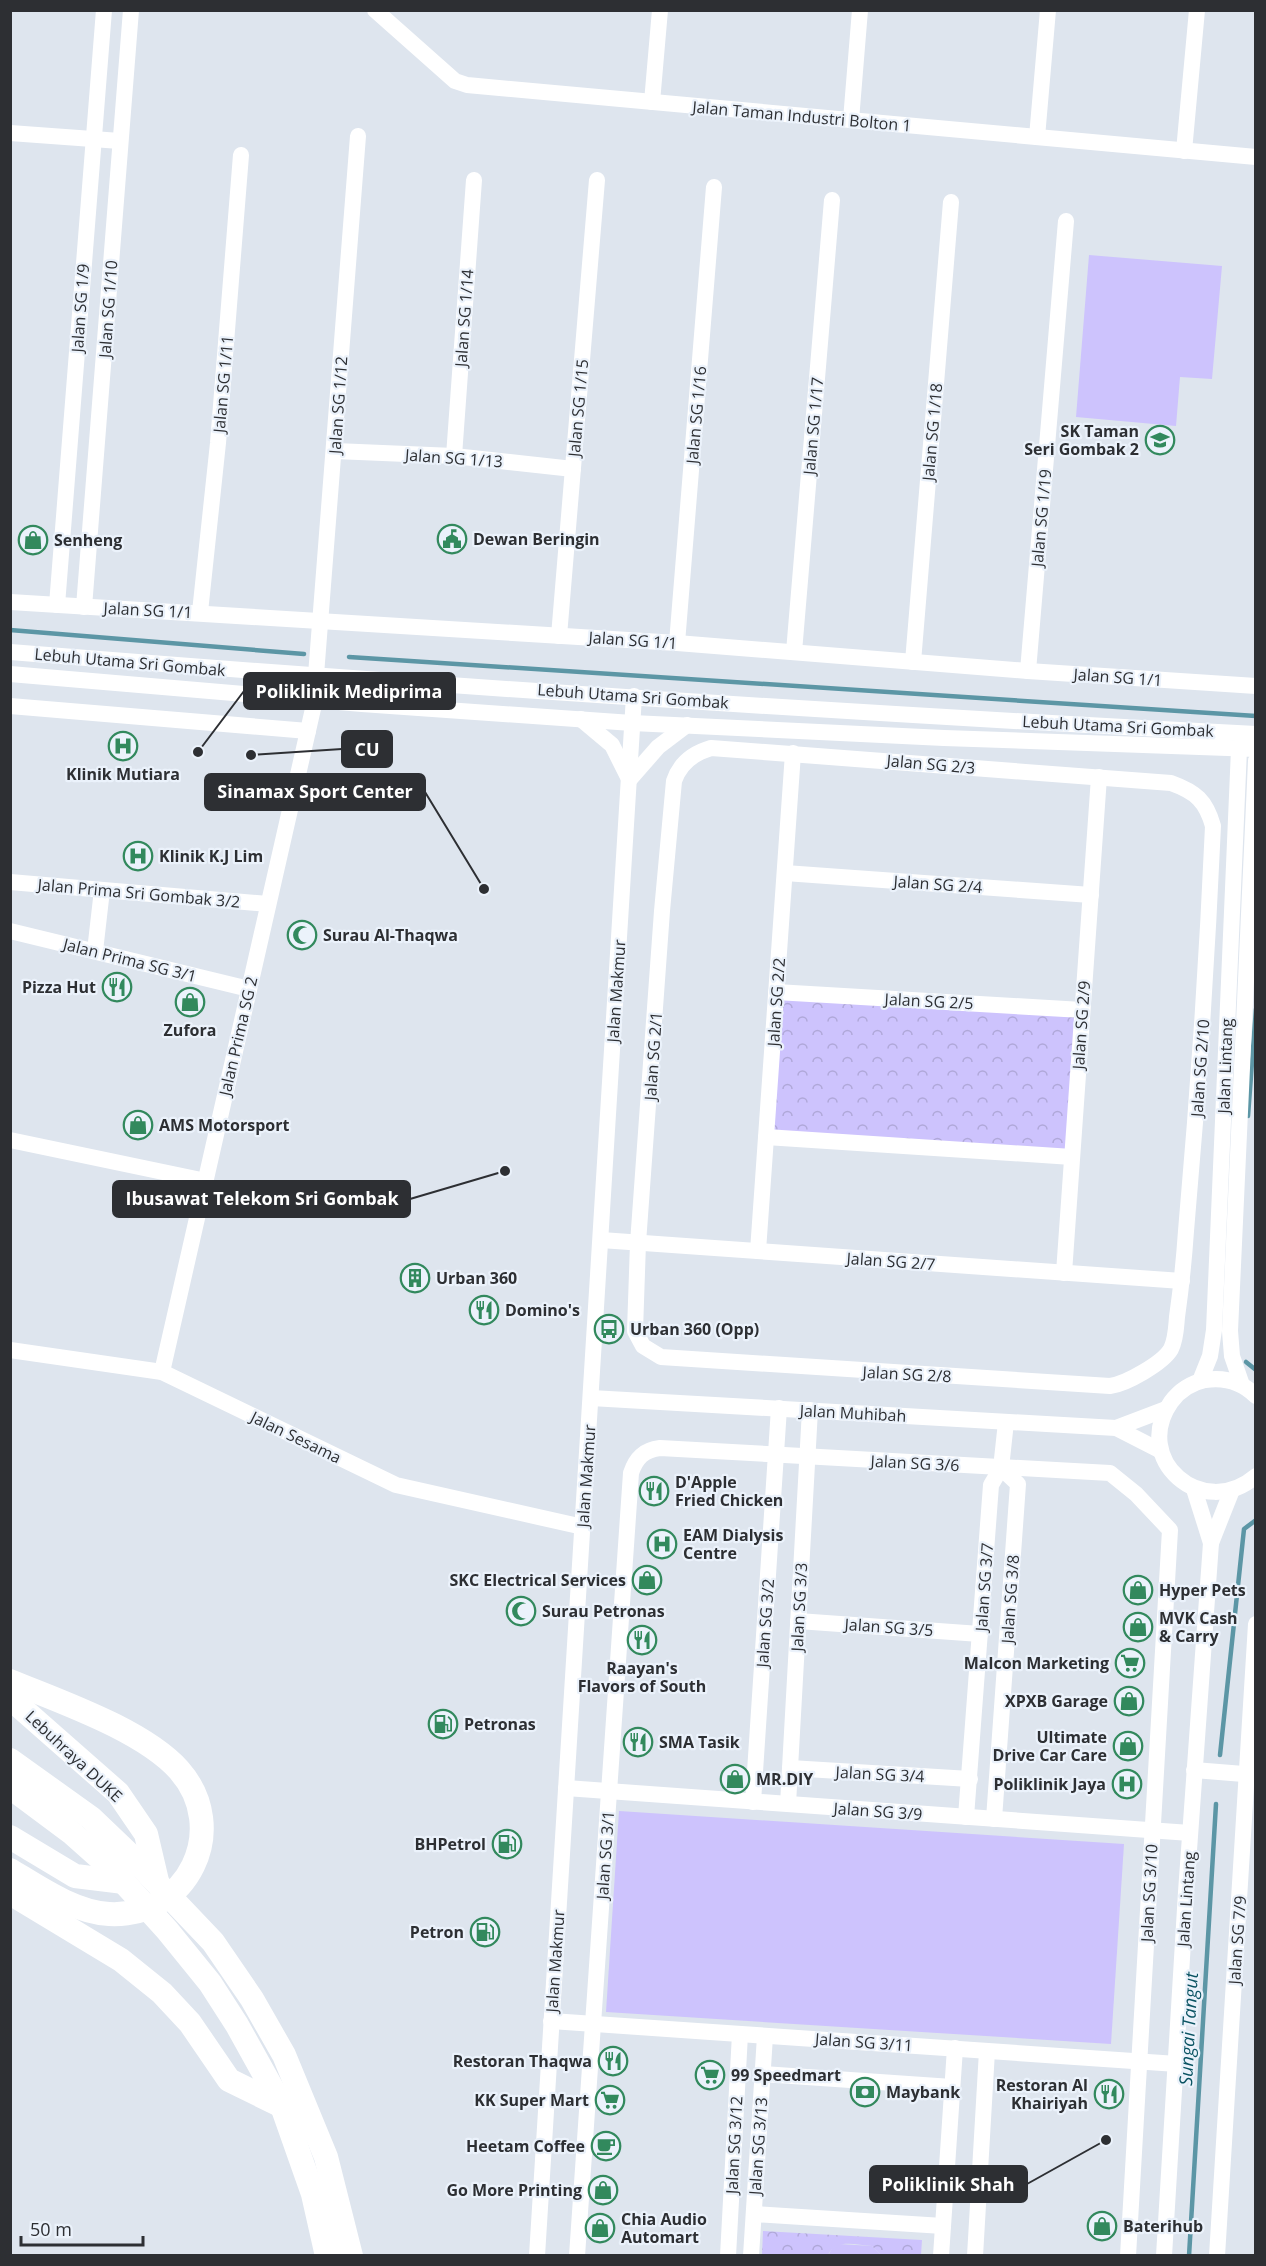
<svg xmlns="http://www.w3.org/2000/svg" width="1266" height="2266" viewBox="0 0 1266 2266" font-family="'Open Sans',sans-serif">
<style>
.green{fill:#cdc3fd}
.park{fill:url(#park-crowns)}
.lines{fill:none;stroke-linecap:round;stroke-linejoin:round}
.stream{stroke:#5c96a5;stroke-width:4.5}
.minor{stroke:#fff;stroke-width:16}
.highway{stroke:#fff;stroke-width:24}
.labels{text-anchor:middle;stroke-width:4.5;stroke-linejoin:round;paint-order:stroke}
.street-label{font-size:16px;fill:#2d2f33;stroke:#ebf2fb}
.poi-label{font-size:16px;font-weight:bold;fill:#2d2f33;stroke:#ebf2fb;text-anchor:start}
.water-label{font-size:18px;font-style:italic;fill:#0a5362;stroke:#ebf2fb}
.leader{fill:none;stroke:#2d2f33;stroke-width:2}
.callout-dot{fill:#2d2f33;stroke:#ebf2fb;stroke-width:2}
.callout{fill:#2d2f33;stroke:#2d2f33;stroke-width:2}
.callout-label{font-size:18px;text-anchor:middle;font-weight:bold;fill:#fff}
</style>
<defs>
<pattern id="park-crowns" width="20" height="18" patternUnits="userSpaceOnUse" patternTransform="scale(1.5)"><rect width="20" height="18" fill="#cdc3fd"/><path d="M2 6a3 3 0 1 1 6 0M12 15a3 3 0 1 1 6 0" fill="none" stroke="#b0a8d9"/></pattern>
</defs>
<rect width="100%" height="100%" fill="#dee5ee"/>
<g class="green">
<path d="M1089,255L1222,266L1212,379L1180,377L1176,426L1076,417Z"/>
<path d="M619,1811L1124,1844L1111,2044L606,2012Z"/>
<path d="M839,2244L872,2246L881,2255L828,2256L832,2248Z"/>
</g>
<g class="park">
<path d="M776,992L1082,1010L1072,1157L766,1137Z"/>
<path d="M763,2231L922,2240L921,2255H881L872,2246C856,2245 836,2238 828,2255H762Z"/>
</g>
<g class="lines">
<g class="stream">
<path d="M10,630L304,654"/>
<path d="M349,657L1256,716"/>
<path d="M1248,1116L1256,1009"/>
<path d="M1246,1362L1256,1370"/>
<path d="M1220,1755L1244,1529L1256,1520"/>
<path d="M1189,2256L1216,1804"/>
</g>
<g class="minor">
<path d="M375,10L455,81L467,85L1256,157"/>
<path d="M652,102L660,10"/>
<path d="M851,120L860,10"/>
<path d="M10,133L120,141"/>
<path d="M1037,137L1048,10"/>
<path d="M1184,151L1197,10"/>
<path d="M335,451L454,456L573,469"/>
<path d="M454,456L474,180"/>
<path d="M10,602L677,643L1028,671L1256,686"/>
<path d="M57,605L104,10"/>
<path d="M84,607L131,10"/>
<path d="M200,612L218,443L241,155"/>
<path d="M559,636L597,180"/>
<path d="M677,643L714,187"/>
<path d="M10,652C425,685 840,713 1256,734"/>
<path d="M794,652L832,200"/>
<path d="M913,662L951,202"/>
<path d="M1028,671L1066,221"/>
<path d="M10,674L362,704L632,723L944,738L1256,749"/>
<path d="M316,675L358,136"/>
<path d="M10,706L308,731"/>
<path d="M581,719L612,745L629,779"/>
<path d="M711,748L1171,783C1196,792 1206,801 1213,826C1207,962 1198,1096 1186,1231C1184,1260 1181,1289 1177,1317C1176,1328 1176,1339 1171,1349C1163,1363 1126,1384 1110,1386L661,1357L643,1346L635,1331L638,1243L662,911L674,781C680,763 694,753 711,748Z"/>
<path d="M630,779L658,747L687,725"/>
<path d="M785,873L1091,895"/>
<path d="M10,882L268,904"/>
<path d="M10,931L249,989"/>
<path d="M95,951L102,890"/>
<path d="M776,992L1082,1010"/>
<path d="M766,1137L1072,1157"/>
<path d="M10,1140L206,1181"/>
<path d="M601,1240L1182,1281"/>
<path d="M758,1251L793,753"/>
<path d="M1064,1273L1099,777"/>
<path d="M10,1350L162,1372L396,1485L583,1527"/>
<path d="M162,1372L315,700"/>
<path d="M1200,1381L1210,1356L1214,1330L1239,749"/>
<path d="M1242,1385L1232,1356L1230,1331L1256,761"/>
<path d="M1256,1396C1242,1382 1224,1377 1205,1380C1191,1383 1179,1391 1171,1402C1131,1459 1202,1522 1256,1476"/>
<path d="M591,1398L1116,1428L1161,1451"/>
<path d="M1116,1428L1166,1409"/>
<path d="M1194,1489L1211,1543"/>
<path d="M798,1621L980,1634"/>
<path d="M790,1768L970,1779"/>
<path d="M1194,1770L1256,1775"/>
<path d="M566,1788L1190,1833"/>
<path d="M753,1802L779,1408"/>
<path d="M788,1804L810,1410"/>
<path d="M966,1817L991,1485L1001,1468L1006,1422"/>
<path d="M994,1819L1018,1484L1001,1468"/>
<path d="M551,2021L1177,2064"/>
<path d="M763,2074L952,2087"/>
<path d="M754,2214L943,2226"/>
<path d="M537,2256L634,696"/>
<path d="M577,2256L631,1473C636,1458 644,1450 660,1448L1110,1473L1136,1494L1170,1530L1128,2256"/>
<path d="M728,2256L740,2034"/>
<path d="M751,2256L765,2036"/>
<path d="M941,2256L955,2048"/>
<path d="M975,2256L987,2051"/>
<path d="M1164,2256L1186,1892L1211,1543L1232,1490"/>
<path d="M1217,2256L1256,1624"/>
</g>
<g class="highway">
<path d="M10,1681C61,1702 143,1730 179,1770C231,1829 188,1918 109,1914C74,1912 40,1888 10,1870"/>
<path d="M10,1698L118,1793L146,1834L157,1881"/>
<path d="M10,1760L91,1818L135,1860L213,1942L252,1999L284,2055L326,2157L351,2256"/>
<path d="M10,1787L73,1834L109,1866L167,1930L210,1983L237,2025L282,2106L313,2194L327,2256"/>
<path d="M10,1837L75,1876L124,1882"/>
<path d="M10,1893L121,1960L162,1993L190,2023L229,2080L282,2106"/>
</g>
</g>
<defs>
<g id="school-ring" transform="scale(1.5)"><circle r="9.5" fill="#ebf2fb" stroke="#32895d" stroke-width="1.5"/><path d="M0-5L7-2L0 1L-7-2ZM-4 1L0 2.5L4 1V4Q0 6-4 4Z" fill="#32895d"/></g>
<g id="civic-ring" transform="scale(1.5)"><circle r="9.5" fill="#ebf2fb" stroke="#32895d" stroke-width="1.5"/><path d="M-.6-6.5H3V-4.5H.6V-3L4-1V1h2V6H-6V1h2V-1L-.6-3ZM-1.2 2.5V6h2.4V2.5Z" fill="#32895d"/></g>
<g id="shop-ring" transform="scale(1.5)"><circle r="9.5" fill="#ebf2fb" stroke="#32895d" stroke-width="1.5"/><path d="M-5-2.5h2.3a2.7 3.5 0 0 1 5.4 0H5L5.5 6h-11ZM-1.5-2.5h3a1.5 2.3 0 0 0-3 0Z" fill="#32895d"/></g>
<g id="hospital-ring" transform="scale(1.5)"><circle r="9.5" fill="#ebf2fb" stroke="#32895d" stroke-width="1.5"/><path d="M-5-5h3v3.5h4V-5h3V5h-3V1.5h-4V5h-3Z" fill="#32895d"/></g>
<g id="mosque-ring" transform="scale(1.5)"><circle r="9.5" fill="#ebf2fb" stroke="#32895d" stroke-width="1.5"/><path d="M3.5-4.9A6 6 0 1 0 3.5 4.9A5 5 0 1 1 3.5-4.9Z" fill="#32895d"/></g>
<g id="restaurant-ring" transform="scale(1.5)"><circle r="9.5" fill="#ebf2fb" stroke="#32895d" stroke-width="1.5"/><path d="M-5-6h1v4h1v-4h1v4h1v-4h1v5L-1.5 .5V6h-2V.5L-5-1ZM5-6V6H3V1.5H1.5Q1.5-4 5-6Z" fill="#32895d"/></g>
<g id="building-ring" transform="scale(1.5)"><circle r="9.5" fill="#ebf2fb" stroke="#32895d" stroke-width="1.5"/><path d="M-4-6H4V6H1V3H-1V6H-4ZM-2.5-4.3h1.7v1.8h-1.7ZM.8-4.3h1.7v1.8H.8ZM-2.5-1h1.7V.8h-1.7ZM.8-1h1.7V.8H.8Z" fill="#32895d"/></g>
<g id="bus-ring" transform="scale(1.5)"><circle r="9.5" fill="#ebf2fb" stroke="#32895d" stroke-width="1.5"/><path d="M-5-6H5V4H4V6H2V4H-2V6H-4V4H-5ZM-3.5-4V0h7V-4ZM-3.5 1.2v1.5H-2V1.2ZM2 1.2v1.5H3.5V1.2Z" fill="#32895d"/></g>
<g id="supermarket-ring" transform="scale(1.5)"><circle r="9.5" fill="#ebf2fb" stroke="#32895d" stroke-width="1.5"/><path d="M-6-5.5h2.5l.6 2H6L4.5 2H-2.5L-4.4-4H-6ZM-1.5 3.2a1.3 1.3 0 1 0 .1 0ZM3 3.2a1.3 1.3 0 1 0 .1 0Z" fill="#32895d"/></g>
<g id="fuel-ring" transform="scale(1.5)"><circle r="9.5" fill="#ebf2fb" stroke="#32895d" stroke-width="1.5"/><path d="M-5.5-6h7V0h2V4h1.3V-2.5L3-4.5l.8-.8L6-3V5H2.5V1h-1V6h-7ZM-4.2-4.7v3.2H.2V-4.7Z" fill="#32895d"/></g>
<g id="bank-ring" transform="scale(1.5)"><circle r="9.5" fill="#ebf2fb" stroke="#32895d" stroke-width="1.5"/><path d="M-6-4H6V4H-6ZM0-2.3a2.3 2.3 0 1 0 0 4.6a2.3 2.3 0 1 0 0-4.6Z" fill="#32895d"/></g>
<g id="cafe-ring" transform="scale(1.5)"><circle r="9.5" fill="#ebf2fb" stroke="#32895d" stroke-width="1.5"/><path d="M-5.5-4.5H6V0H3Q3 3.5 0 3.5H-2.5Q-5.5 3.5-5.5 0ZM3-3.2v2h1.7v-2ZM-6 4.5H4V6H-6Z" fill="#32895d"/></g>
</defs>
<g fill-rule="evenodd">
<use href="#school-ring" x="1160" y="440"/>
<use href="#civic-ring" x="452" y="539"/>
<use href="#shop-ring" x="33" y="540"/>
<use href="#hospital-ring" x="123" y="746"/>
<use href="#hospital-ring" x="138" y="856"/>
<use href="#mosque-ring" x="302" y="935"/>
<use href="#restaurant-ring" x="117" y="987"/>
<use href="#shop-ring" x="190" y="1002"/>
<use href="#shop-ring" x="138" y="1125"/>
<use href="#building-ring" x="415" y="1278"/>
<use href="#restaurant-ring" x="484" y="1310"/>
<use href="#bus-ring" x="609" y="1329"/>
<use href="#restaurant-ring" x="654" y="1491"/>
<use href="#hospital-ring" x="662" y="1544"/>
<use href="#shop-ring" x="647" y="1580"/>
<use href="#shop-ring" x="1138" y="1590"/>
<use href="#mosque-ring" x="521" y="1611"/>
<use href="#shop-ring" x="1138" y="1627"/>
<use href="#restaurant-ring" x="642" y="1640"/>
<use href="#supermarket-ring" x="1130" y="1663"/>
<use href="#shop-ring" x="1129" y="1701"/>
<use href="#fuel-ring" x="443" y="1724"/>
<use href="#restaurant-ring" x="638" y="1742"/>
<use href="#shop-ring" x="1128" y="1746"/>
<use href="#shop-ring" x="735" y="1779"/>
<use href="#hospital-ring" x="1127" y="1784"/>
<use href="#fuel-ring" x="507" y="1844"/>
<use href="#fuel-ring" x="485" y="1932"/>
<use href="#restaurant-ring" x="613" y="2061"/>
<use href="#supermarket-ring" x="710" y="2075"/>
<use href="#bank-ring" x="865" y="2092"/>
<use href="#restaurant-ring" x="1109" y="2094"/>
<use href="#supermarket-ring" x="610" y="2100"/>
<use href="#cafe-ring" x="606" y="2146"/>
<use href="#shop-ring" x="603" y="2190"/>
<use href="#shop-ring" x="1102" y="2226"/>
<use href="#shop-ring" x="600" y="2228"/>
</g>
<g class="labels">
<g class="street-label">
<text transform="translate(802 116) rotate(5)" y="6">Jalan Taman Industri Bolton 1</text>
<text transform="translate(80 308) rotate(-86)" y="6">Jalan SG 1/9</text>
<text transform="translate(108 309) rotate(-86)" y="6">Jalan SG 1/10</text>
<text transform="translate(464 318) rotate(-86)" y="6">Jalan SG 1/14</text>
<text transform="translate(223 384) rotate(-85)" y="6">Jalan SG 1/11</text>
<text transform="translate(338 405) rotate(-86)" y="6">Jalan SG 1/12</text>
<text transform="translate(578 408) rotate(-85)" y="6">Jalan SG 1/15</text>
<text transform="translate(696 415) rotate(-85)" y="6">Jalan SG 1/16</text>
<text transform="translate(813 426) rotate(-85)" y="6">Jalan SG 1/17</text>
<text transform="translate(932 432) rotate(-85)" y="6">Jalan SG 1/18</text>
<text transform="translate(454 458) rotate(4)" y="6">Jalan SG 1/13</text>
<text transform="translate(1041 518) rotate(-85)" y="6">Jalan SG 1/19</text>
<text transform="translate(148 610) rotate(3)" y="6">Jalan SG 1/1</text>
<text transform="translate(633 640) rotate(4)" y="6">Jalan SG 1/1</text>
<text transform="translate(130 662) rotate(5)" y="6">Lebuh Utama Sri Gombak</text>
<text transform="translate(1118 677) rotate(4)" y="6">Jalan SG 1/1</text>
<text transform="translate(633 696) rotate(4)" y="6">Lebuh Utama Sri Gombak</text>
<text transform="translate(1118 726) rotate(3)" y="6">Lebuh Utama Sri Gombak</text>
<text transform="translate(931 764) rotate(5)" y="6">Jalan SG 2/3</text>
<text transform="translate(938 884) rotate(4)" y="6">Jalan SG 2/4</text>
<text transform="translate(139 893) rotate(5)" y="6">Jalan Prima Sri Gombak 3/2</text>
<text transform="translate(130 960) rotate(14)" y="6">Jalan Prima SG 3/1</text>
<text transform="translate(616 991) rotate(-86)" y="6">Jalan Makmur</text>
<text transform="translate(929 1001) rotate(3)" y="6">Jalan SG 2/5</text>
<text transform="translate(776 1002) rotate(-86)" y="6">Jalan SG 2/2</text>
<text transform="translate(1081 1025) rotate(-86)" y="6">Jalan SG 2/9</text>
<text transform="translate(238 1036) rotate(-77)" y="6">Jalan Prima SG 2</text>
<text transform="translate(653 1056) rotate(-86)" y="6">Jalan SG 2/1</text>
<text transform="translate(1225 1066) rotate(-88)" y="6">Jalan Lintang</text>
<text transform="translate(1200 1068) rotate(-86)" y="6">Jalan SG 2/10</text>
<text transform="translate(891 1261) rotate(4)" y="6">Jalan SG 2/7</text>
<text transform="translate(907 1374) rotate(3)" y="6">Jalan SG 2/8</text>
<text transform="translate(853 1413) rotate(3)" y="6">Jalan Muhibah</text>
<text transform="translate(296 1437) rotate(26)" y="6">Jalan Sesama</text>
<text transform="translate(915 1463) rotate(3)" y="6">Jalan SG 3/6</text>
<text transform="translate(586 1476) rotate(-86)" y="6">Jalan Makmur</text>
<text transform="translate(984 1587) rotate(-86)" y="6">Jalan SG 3/7</text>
<text transform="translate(1010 1599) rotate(-86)" y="6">Jalan SG 3/8</text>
<text transform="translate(799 1607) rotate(-87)" y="6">Jalan SG 3/3</text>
<text transform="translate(765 1623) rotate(-86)" y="6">Jalan SG 3/2</text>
<text transform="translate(889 1627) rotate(4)" y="6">Jalan SG 3/5</text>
<text transform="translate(74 1756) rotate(43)" y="6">Lebuhraya DUKE</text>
<text transform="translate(880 1774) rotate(3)" y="6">Jalan SG 3/4</text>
<text transform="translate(878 1811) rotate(4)" y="6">Jalan SG 3/9</text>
<text transform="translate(605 1855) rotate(-86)" y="6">Jalan SG 3/1</text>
<text transform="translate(1149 1893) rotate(-87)" y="6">Jalan SG 3/10</text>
<text transform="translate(1186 1899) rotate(-86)" y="6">Jalan Lintang</text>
<text transform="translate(1237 1940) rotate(-86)" y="6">Jalan SG 7/9</text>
<text transform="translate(555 1961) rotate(-86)" y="6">Jalan Makmur</text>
<text transform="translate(864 2042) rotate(4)" y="6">Jalan SG 3/11</text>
<text transform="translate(734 2145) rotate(-87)" y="6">Jalan SG 3/12</text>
<text transform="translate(758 2146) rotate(-86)" y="6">Jalan SG 3/13</text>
</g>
<g class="poi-label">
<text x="1139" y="437" text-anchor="end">SK Taman<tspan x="1139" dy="18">Seri Gombak 2</tspan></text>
<text x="473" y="545">Dewan Beringin</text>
<text x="54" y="546">Senheng</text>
<text x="123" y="780" text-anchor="middle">Klinik Mutiara</text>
<text x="159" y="862">Klinik K.J Lim</text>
<text x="323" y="941">Surau Al-Thaqwa</text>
<text x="96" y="993" text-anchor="end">Pizza Hut</text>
<text x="190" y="1036" text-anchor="middle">Zufora</text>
<text x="159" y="1131">AMS Motorsport</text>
<text x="436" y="1284">Urban 360</text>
<text x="505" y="1316">Domino's</text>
<text x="630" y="1335">Urban 360 (Opp)</text>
<text x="675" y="1488">D'Apple<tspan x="675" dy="18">Fried Chicken</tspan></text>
<text x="683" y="1541">EAM Dialysis<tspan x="683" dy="18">Centre</tspan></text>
<text x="626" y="1586" text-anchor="end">SKC Electrical Services</text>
<text x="1159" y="1596">Hyper Pets</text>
<text x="542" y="1617">Surau Petronas</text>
<text x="1159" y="1624">MVK Cash<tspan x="1159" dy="18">&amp; Carry</tspan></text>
<text x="1109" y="1669" text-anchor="end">Malcon Marketing</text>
<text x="642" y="1674" text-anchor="middle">Raayan's<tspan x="642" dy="18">Flavors of South</tspan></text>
<text x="1108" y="1707" text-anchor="end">XPXB Garage</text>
<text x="464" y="1730">Petronas</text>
<text x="1107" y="1743" text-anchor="end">Ultimate<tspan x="1107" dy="18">Drive Car Care</tspan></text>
<text x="659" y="1748">SMA Tasik</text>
<text x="756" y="1785">MR.DIY</text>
<text x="1106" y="1790" text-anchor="end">Poliklinik Jaya</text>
<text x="486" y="1850" text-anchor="end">BHPetrol</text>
<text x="464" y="1938" text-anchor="end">Petron</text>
<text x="592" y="2067" text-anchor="end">Restoran Thaqwa</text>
<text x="731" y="2081">99 Speedmart</text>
<text x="1088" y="2091" text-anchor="end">Restoran Al<tspan x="1088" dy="18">Khairiyah</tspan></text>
<text x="886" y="2098">Maybank</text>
<text x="589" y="2106" text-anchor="end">KK Super Mart</text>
<text x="585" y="2152" text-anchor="end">Heetam Coffee</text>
<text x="582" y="2196" text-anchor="end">Go More Printing</text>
<text x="621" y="2225">Chia Audio<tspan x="621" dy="18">Automart</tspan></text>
<text x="1123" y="2232">Baterihub</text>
</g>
<g class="water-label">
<text transform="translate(1189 2029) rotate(-87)" y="6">Sungai Tangut</text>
</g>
</g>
<path class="leader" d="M198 752L244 691M251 755L342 749M484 889L425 792M505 1171L410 1199M1106 2140L1027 2184"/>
<g class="callout-dot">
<circle cx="198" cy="752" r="6"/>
<circle cx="251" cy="755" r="6"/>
<circle cx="484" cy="889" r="6"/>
<circle cx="505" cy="1171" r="6"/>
<circle cx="1106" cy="2140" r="6"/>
</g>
<g class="callout">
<rect x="244" y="673" width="211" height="36" rx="6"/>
<rect x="342" y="731" width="50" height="36" rx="6"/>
<rect x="205" y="774" width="220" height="36" rx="6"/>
<rect x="113" y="1181" width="297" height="36" rx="6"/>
<rect x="870" y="2166" width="157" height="36" rx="6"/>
</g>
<g class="callout-label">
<text x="349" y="698">Poliklinik Mediprima</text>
<text x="367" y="756">CU</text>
<text x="315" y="798">Sinamax Sport Center</text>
<text x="262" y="1205">Ibusawat Telekom Sri Gombak</text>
<text x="948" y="2191">Poliklinik Shah</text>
</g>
<rect width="1266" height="2266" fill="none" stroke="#2d2f33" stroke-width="24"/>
<path d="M21 2236v9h122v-9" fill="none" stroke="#2d2f33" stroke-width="3"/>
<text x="30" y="2236" font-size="18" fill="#2d2f33" stroke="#ebf2fb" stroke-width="4.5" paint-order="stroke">50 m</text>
</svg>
